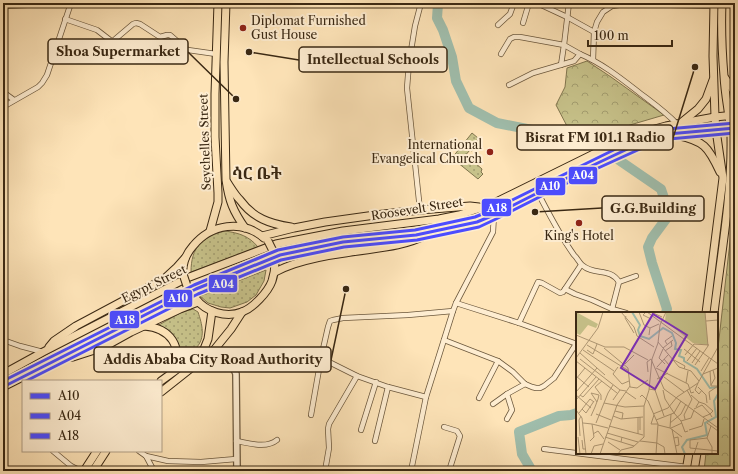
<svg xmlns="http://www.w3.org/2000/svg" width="738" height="474" viewBox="0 0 738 474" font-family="'Libre Caslon Text','Noto Serif Ethiopic',serif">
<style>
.grass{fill:url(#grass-dots);stroke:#80754e}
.park{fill:url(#park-crowns);stroke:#80754e}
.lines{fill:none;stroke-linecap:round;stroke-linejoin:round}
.river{stroke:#a0bfae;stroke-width:10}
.minor-casing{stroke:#6b573c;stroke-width:6}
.tertiary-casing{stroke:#6b573c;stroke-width:8}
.primary-casing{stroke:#3a2813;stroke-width:9}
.minor{stroke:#feedd1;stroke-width:4.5}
.tertiary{stroke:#feedd1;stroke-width:5.5}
.primary{stroke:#fee4b8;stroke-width:7}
.primary-bridge-casing{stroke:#3a2813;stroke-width:9;stroke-linecap:butt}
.primary-bridge{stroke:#fee4b8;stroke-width:7}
.bus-1-casing{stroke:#feedd1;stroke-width:6}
.bus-2-casing{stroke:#feedd1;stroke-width:6}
.bus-3-casing{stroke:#feedd1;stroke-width:6}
.bus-1{stroke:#4c4cff;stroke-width:3}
.bus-2{stroke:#4c4cff;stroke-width:3}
.bus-3{stroke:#4c4cff;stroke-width:3}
.poi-dot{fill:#8f2418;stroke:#feedd1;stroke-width:1.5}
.labels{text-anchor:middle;stroke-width:4;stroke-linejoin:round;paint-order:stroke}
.poi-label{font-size:12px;fill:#3a2813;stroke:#feedd1;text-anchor:start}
.street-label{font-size:12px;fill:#3a2813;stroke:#feedd1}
.district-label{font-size:16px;font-weight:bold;fill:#3a2813;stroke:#feedd1}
.inset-river{fill:none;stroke:#a0bfae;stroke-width:2}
.inset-road{fill:none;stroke:#b09976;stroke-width:1}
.view{fill:#7b2cbf;fill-opacity:0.15;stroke:#7b2cbf;stroke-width:2}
.inset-edge{fill:none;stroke:#3a2813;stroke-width:2}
.leader{fill:none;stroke:#3a2813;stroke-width:1.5}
.callout-dot{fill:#3a2813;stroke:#feedd1;stroke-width:1.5}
.callout{fill:#feedd1;stroke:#3a2813;stroke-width:1.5}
.callout-label{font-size:13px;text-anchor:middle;font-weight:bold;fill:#3a2813}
.line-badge{stroke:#feedd1;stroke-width:1.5}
.badge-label{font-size:11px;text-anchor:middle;font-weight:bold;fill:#fff}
</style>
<defs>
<pattern id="grass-dots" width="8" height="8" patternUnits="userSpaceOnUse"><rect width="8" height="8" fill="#c7c28a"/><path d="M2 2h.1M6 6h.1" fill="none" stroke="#a39e70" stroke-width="1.8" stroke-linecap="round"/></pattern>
<pattern id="park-crowns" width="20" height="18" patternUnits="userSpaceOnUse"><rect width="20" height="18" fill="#c7c28a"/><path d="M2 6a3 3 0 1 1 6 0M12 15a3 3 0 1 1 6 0" fill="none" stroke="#a39e70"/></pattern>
</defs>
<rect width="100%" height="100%" fill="#fee4b8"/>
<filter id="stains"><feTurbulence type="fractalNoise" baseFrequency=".005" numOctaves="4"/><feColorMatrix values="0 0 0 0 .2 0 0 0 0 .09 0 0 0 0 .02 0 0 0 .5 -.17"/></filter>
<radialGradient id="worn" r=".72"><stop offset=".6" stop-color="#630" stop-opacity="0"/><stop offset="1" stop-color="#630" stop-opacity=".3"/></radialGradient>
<g class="grass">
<path d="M472,133L478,138L477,140L480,143L472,151L470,150L463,158L471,164L474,162L482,169L481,172L483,174L478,179L452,158Z"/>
<path d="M225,231C239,233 249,236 258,247L191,272C191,247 202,237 225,231Z"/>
<path d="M266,270L264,281L256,295L247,302L230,308L221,307L208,303L200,296Z"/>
<path d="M193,309L198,312C202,324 206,338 196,348C191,354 184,358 178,362L180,355L178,347L157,326L182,312Z"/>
</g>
<g class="park">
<path d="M587,61L611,77L664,115L630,125L607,135L568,128L556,105L565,87L567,68Z"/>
<path d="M735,197V471H704L706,453H717V357Z"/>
</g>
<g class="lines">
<g class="river">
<path d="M439,3L438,4L437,18L443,30L452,57L456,81L469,108L497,123L562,136L580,138L594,143L661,189L666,204V219L652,238L648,247L652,263L667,309L666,313"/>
<path d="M532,471L522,454L519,432L559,416L571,415L577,413"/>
</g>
<g class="minor-casing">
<g id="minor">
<path d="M537,3L567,17L594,32"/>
<path d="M569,3L564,45L580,54"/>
<path d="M626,4L714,6"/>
<path d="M3,6L27,5"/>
<path d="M65,19L97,30L110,40L113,41L133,24L136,23L140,24L160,37L167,35H170L185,48L188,50L216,54"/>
<path d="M523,23L529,3"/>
<path d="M498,25L510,14L514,3"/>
<path d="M501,54L510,39L514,37H520L564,45L561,65"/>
<path d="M593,60L594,32L597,22L603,12L612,6L626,4V3"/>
<path d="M509,85L533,73L574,61L580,54C601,63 618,76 636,90C650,101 665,111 677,124"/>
<path d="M3,92L14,100"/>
<path d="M3,107L38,87L42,83L47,75L71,3"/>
<path d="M538,193C549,214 560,236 574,255C577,258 579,262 582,265C594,276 610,267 619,282L636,276"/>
<path d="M420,210L407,88L409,63L415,26L421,3"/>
<path d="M565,289L581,265"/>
<path d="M456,303L519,323L577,344"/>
<path d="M612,309L619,282"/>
<path d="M519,323L538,282L542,283L560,293L563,292L565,289L575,294L592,300L612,309L626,313"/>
<path d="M3,340L20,346L43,352"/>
<path d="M444,340L498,361L513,372L525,384L532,387L536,388H540L544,386L554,378L576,344"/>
<path d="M229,362L259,358L294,356L321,358L357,376L388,387L426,397"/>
<path d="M479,398L498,361"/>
<path d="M493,404L507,394"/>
<path d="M311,415L321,358L328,327L330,321L333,320L343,318L408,315L453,311"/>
<path d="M507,419L512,410L507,394L525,384"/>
<path d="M444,427L457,431L460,436L449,471"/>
<path d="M361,430L376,382"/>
<path d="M236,441C249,443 266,449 277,440"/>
<path d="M375,441L388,387"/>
<path d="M544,449L687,467"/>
<path d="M53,451L71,466L81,471"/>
<path d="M139,451L146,456L154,471"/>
<path d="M146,456L168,461L201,462L236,459"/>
<path d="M325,471L329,448L328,429L329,424L357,376"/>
<path d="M411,471L426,397L453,311L456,303L493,232L494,215"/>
</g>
</g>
<g class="tertiary-casing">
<path id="tertiary" d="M214,350C223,357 233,363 236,374L237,471"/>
</g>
<g class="primary-casing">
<g id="primary">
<path d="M226,3L224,62L226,180C229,201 233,211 245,228"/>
<path d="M725,78L735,93"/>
<path d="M682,122L698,109L706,99L713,80"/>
<path d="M676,135C704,141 708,146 720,172"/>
<path d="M227,182C231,188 235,195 240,200C253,218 270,224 291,227"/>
<path d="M210,231L218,202V193L215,137V94L218,3"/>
<path d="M262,236L294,228L325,222L375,215L420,210L470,206L479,207"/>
<path d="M275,272C281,269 288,266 294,264C309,259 330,255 345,253C373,248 401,248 426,235"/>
<path d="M183,274C182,263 186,254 193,246C211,224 242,219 264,238"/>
<path d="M196,299C206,312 226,318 242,312C253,308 268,292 272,281C274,275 275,269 275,262"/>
<path d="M706,313L723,178L716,130L715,117L713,56L714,3"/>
<path d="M714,313C721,255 732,196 731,137C730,116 725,97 724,76C722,52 721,28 722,3"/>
<path d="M144,326C170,328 185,347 171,372"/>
<path d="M49,347L54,341L76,326L164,279L177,267L185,258"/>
<path d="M63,358L73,357L104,347L131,332L180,309L198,302"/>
<path d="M3,374L43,352L187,278L276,244L343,231L439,219L459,215L490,205L618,142L640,133L666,126L715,117L735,115"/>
<path d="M161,381L197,355L204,349L208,339L212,311"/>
<path d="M3,387L196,289L280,255L343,242L416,235L432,232L464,225L477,222L494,215L583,170L638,144L661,136L668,134L684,132L735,128"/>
<path d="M161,392L214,350L231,329L242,312"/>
<path d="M84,471L97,451"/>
<path d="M93,471L106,451"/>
<path d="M686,471L689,453"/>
<path d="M694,471L697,453"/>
</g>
</g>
<use href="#minor" class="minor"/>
<use href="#tertiary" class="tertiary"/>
<use href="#primary" class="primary"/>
<g class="primary-bridge-casing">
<g id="primary-bridge">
<path d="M268,241L273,251L275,262"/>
<path d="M183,274L187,286L194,297"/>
</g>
</g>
<use href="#primary-bridge" class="primary-bridge"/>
<g class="bus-1-casing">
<path id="bus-1" d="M3,387L196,289L280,255L343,242L416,235L477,222L494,215L583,170L638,144L668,134L735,128"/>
</g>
<g class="bus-2-casing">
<path id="bus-2" d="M26,381L198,294L281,260L344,247L417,240L479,227L496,219L585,174L640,149L669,139L735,133"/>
</g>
<g class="bus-3-casing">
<path id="bus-3" d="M3,381L194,285L278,250L343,237L415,230L475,217L492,210L581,166L636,139L667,129L735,123"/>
</g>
<use href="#bus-1" class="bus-1"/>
<use href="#bus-2" class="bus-2"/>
<use href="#bus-3" class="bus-3"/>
</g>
<g class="poi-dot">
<circle cx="243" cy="28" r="4"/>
<circle cx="490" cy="152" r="4"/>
<circle cx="579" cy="223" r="4"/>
</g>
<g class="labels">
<g class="poi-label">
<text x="251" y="25">Diplomat Furnished<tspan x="251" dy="14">Gust House</tspan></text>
<text x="482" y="149" text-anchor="end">International<tspan x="482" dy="14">Evangelical Church</tspan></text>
<text x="579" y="240" text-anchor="middle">King's Hotel</text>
</g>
<g class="street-label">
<text transform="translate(205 142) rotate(-92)" y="4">Seychelles Street</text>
<text transform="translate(417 209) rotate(-9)" y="4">Roosevelt Street</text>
<text transform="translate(154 284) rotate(-26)" y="4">Egypt Street</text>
</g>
<g class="district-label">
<text x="257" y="179">ሳር ቤት</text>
</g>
</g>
<g transform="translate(576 312)">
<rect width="142" height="142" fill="#fee4b8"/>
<path d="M0,0L22,12L20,16L12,13L4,23L0,21Z" fill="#c7c28a"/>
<path d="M90,0H129L132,33L117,31L89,9Z" fill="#c7c28a"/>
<path class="inset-river" d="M56,0L64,13L62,18L64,24L73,27L87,16L96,21L100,31L99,37L105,38L103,44L108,46V49L121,57L134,76L142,75M109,142L106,135L111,128L131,123L129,111L140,105L138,89L142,82"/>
<path class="inset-road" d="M45,0L58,15L61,24L78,35M63,0L68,13L74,16M70,0L67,3L75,7M71,0L142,52M75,0L86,5M50,4L49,6L58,21M130,9L142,8M0,23L29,35H48L72,48M73,23L74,16L83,12M82,30L103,55L115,59L123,69M91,32L89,29L96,24M11,33L53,59M28,36L52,56L54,75L61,76L72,68M87,36L97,28M87,37L83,46L89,52M108,37L124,50M7,38L38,59M11,38L17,42L21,32M89,39L96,34L95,29M4,41L29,63M109,43L118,32L133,33M0,46L22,16L27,0M4,47L44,78M88,47L93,53L90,60M98,48L109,54L108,57M0,49L41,81M111,49L121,36M116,51L124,39M49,52L58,43M119,53L132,34L129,0M42,55L37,62L46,72L53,69M81,55L92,43M80,56L112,72L115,81L118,80M125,59L133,46M134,59L135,74H142M72,60L71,50L75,47L88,77L142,116M127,62L142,56M0,64L13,75M88,65L108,80M0,67L9,56M81,67L92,61M110,71L112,59M122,71L119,78L123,82L126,78M135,73L139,66L137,58M122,75L130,83L131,91M73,77L79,78L88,104M87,78L89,87L98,101M0,80L21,56M50,80L60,87M0,83L15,96M4,83L7,85L23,67M115,83L123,90L120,95M64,85L66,83L72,89L82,112L80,142M0,88L20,65M25,88V83L19,75L26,69M37,88L44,78L50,79M134,88L133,80L142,74M123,90L129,92L137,99L134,102L136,105M28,91L49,95L68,94M6,97L10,101L18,89M118,97L126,93L134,102L127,105M0,98L6,106L10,142M39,99L47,101L46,107M3,101L14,87L18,90M98,101L105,89M20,102L35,108M77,102L92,96L101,85L122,71L142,35M78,103L75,112H82M15,104L19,95L22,87L23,83L15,81L21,90M37,104L45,107L67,105M109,107L108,103L116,87L111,78M80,108L98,101L105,109L109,120L112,119M105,109L115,106L118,98M7,111L16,112L18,125L14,129M20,111L32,81L37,73M94,111L105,102L110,92M131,111L142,119M16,112L32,116M82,113L94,116L106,125M33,114L67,123M135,114L131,126L114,128V136L142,139M94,116L95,102M95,116L106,111M96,117L101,142M64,118V105M113,118L126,114L128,107M31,121L62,130M17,122L22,119L28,127M62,122V105M4,124L3,108L5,104M2,125L4,142M29,125L45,130M46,125L45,130L58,134M98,126L102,125L103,133L99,134M131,126L136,135V142M6,128L7,137H10M64,129L81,131M32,130L44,138M81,131L88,135L89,142M15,142L18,134L27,132M24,142L41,93L54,74M42,142L45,138L57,135L68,125V94L73,78L76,47L82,31L84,13L90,0M118,142L122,130"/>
<path class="view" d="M77,2L111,23L79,77L45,56Z"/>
<rect width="142" height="142" class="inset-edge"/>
</g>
<path class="leader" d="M236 99L188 52M249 52L299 60M695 67L673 138M535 212L602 208M346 289L331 360"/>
<g class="callout-dot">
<circle cx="236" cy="99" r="4"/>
<circle cx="249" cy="52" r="4"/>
<circle cx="695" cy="67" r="4"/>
<circle cx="535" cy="212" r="4"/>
<circle cx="346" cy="289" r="4"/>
</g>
<g class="callout">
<rect x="48" y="39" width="140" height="25" rx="4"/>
<rect x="299" y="47" width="148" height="25" rx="4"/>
<rect x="517" y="125" width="156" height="25" rx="4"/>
<rect x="602" y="196" width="102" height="25" rx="4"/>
<rect x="94" y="347" width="237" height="25" rx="4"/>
</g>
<g class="callout-label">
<text x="118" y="56">Shoa Supermarket</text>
<text x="373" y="64">Intellectual Schools</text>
<text x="595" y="142">Bisrat FM 101.1 Radio</text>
<text x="653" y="213">G.G.Building</text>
<text x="213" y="364">Addis Ababa City Road Authority</text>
</g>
<g class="line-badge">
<rect x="568" y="166" width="30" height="19" rx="4" fill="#4c4cff"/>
<rect x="535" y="177" width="31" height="19" rx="4" fill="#4c4cff"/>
<rect x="481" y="198" width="31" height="19" rx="4" fill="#4c4cff"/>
<rect x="208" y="274" width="30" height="19" rx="4" fill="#4c4cff"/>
<rect x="163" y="289" width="30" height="19" rx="4" fill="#4c4cff"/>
<rect x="109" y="310" width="31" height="19" rx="4" fill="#4c4cff"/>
</g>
<g class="badge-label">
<text x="583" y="179">A04</text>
<text x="550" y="190">A10</text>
<text x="497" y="212">A18</text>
<text x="223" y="288">A04</text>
<text x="178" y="302">A10</text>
<text x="125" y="324">A18</text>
</g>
<rect width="738" height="474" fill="none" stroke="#fee4b8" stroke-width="16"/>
<rect x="4" y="4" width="730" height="466" fill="none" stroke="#3a2813" stroke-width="2"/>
<rect x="8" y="8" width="722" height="458" fill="none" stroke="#3a2813"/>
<rect x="22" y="380" width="140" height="72" fill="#feedd1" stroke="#b09e85"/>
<rect x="30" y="393" width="20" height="6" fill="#4c4cff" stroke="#b09e85"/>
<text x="58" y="400" font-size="12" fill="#3a2813">A10</text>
<rect x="30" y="413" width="20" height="6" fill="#4c4cff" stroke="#b09e85"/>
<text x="58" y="420" font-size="12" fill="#3a2813">A04</text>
<rect x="30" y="433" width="20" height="6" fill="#4c4cff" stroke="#b09e85"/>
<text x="58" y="440" font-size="12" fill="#3a2813">A18</text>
<path d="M588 40v6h84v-6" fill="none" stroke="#3a2813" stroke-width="2"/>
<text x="594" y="40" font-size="12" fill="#3a2813" stroke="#feedd1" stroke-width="3" paint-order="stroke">100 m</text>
<rect width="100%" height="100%" filter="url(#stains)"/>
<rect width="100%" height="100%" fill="url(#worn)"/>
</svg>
